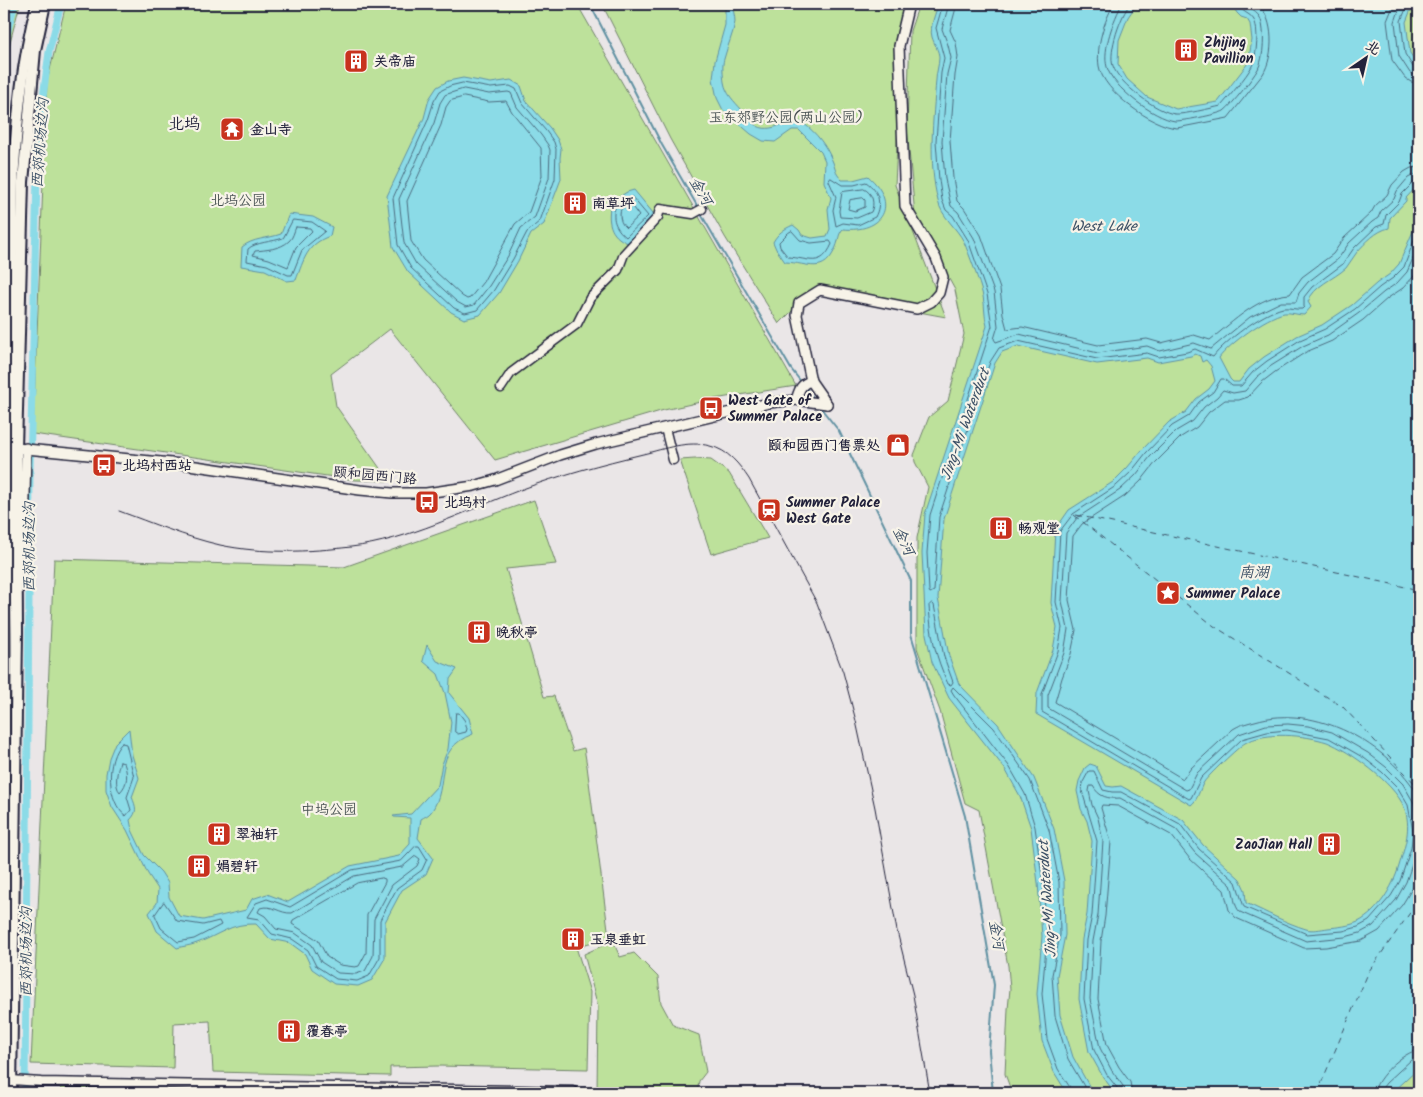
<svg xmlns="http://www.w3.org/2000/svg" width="1423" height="1097" viewBox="0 0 1423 1097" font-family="Kalam,'LXGW WenKai TC',sans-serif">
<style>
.green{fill:#bde19b;stroke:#70826b}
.water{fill:#8bdbe7;stroke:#6191a2}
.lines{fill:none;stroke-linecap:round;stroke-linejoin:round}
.shore{stroke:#4c6c80;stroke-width:1}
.stream{stroke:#6191a2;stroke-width:2}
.canal{stroke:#8bdbe7;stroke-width:7}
.ferry{stroke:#3c5066;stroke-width:1;stroke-dasharray:6 5;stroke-linecap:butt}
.minor-casing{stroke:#22223b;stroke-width:11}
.tertiary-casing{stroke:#22223b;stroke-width:12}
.secondary-casing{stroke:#22223b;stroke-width:14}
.minor{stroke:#f7f3e8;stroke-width:8}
.tertiary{stroke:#f7f3e8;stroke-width:9}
.secondary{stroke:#f7f3e8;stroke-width:10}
.tram{stroke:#22223b;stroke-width:1}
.labels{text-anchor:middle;stroke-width:4.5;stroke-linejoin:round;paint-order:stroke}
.poi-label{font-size:14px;font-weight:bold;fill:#22223b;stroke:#f7f3e8;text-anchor:start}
.park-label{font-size:14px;fill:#495253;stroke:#f7f3e8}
.street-label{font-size:14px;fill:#22223b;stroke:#f7f3e8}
.water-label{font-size:15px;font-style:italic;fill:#3c5066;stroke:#f7f3e8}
.quarter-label{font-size:16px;fill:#22223b;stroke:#f7f3e8}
</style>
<rect width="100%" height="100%" fill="#eae6e7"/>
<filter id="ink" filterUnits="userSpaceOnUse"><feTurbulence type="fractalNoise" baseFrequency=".02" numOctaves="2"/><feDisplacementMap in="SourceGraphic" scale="10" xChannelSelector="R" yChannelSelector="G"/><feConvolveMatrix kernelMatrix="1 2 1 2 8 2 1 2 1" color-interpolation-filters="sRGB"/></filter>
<g filter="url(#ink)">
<g class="green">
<path d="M4,4H20L10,42L4,90Z"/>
<path d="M66,4H577L796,386L714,399L664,410L495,460L390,329L331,374L336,406L389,481L355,480L33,434L47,82Z"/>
<path d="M602,4H904L895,185L946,317L811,292L779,324L725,237L670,139Z"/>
<path d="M919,4H1419V1093H1012L1005,1074L1008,1009L1010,989L1008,966L979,810L965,803L940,711L917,648V538L928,487L915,462L914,455L929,417L948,401L964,334L955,290L915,216L907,128L910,31Z"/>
<path d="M695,459L711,460L729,473L768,538L711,554L680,460Z"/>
<path d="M534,500L556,564L506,569L544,697L554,696L573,751L584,748L587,766L609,937L576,947L590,992L588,1069L438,1066L390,1067V1076L213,1072L210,1021L174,1023L173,1068L31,1064L54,559L344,567Z"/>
<path d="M613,941L620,957L634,953L658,977L661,1003L673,1025L699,1035L706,1072L699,1081L697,1093H597L598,1007L584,954Z"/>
<path d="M61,1087L343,1093H61Z"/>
</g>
<g class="water">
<path d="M725,4H732C733,10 735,16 735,22C733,35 727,47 724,59C722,65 723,75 724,82C726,94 734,101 742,110C746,114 750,121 754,124C772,138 790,113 804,124C816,132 827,147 832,160C836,169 834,172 842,180H853L868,176C900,204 883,233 843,229C838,234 839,240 836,247C824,276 809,263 785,262L776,249L773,242C778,233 784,229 793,225L799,230L802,235L812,238L827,236L830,229L828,209L831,198L824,182L825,161L821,152L799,130H792L775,142L763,141L751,134L723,110L717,98L713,79L715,61L725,25Z"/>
<path d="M938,4H1137L1128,17L1119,40L1118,64L1127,79L1147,97L1176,109L1218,102L1248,63L1252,40L1250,24L1247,19L1241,17L1237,13L1231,4H1413L1406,22L1410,53L1419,67V184L1406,198V201L1390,218L1389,228C1376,231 1366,242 1357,252C1353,257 1350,263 1346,268C1334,279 1313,286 1308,302L1311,307L1304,315C1298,315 1290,312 1284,313C1266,317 1229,344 1219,358L1230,379L1233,382H1239L1249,369L1264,357L1297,336L1322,325L1352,305L1377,283L1390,274L1399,264L1419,217V1067L1391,1093H1115L1103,1077L1089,1052L1079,999L1082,939L1087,914L1092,841L1087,821L1081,809L1077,791L1079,781L1085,768L1090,764L1096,766L1106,786L1113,787L1121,786L1183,820L1203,845L1240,879L1245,890L1246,903C1266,912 1286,923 1306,929C1312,931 1321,929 1328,928C1338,927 1349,926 1358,922C1378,912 1393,887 1399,866C1405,846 1412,827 1404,807C1394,783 1350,751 1327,742C1305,735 1266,731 1245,743C1238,747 1208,776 1204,782C1199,790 1198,800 1191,805L1036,714L1037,693L1053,650L1057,627L1051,603L1055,530L1069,510L1113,482L1127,468L1142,450L1169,422L1186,412L1196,399L1209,389L1215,381L1211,366L1206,360L1202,362L1200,356L1195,354L1191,356L1158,362L1147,358L1097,364L1018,346L1002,352L995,363L944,519L938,598L949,656L959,684L998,724L1034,778L1054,829L1064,881L1065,935L1057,976L1060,1015L1073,1057L1093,1093H1067L1054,1072L1042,1041L1037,994L1042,936L1038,883L1031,828L1020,796L1005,769L949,698L932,662L926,634L922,553L925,514L987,326C984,316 985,306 983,296C980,283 969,254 964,242C957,228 941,216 938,201C928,162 933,120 936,80C936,73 939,65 939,58C939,50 934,44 932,37C929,26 936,14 938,4Z"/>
<path d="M463,78L491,83L511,80L521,86L526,101L550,128L558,140L561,149L560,158L561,179L544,224L531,234L518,261L499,293L480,315L464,319L451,312L408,272L393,247L387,196L424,118L429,99L437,87L448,81Z"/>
<path d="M634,190L653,213V219L628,243C609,236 607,220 611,202L627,192Z"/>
<path d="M289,214L313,217L332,227L330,236C307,244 304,259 296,280L287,281L265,270L241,266L242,247C253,238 267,239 281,234Z"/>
<path d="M427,645L437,661L457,669L450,679L449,693L469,718L473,734C430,750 451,785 431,812C429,815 424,817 421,819L418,838L433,858L426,874L402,890L385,922V958L372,980L358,986L334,984L312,969L305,954L290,943L270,939L256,924C230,923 220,935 197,943C190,946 183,946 177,948L157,931L149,913L157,903L158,889L148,874L127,830L112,807L106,790V774L109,758L115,743L129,729L132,755L139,778L132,797C136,807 138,812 130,820L132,830L144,855L161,872L168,883L169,897L179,916L203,920L246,910L252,899L267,894L288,902L350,866L399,856L410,844V818L394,817L393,816L411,814L438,785L442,764L448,749L451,722L445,693L438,674L423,661Z"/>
</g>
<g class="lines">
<g class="shore">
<path d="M943,4L936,28L944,58L941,73L936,141L939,180L942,200L946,210L953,216L968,240L987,294L992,326L930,515L927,553L929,591L930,593L934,591L939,517L990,362L999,348L1018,341L1097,359L1147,353L1159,357L1187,352L1195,349L1213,357C1225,341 1262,313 1283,308C1289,307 1296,310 1302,309L1304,307V297L1312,287L1343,264L1354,248L1376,227L1384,224L1386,215L1399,202L1402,194L1414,182L1419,180"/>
<path d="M949,4L942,29L948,45L951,58L947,74L942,141L945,179L951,206L958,212L974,238L994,292L998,326L994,339L996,342L1019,334L1098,353L1147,346L1160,351L1194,343L1211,349L1250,317L1281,302H1296L1299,293L1308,282L1338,259L1349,243L1372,222L1378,218L1381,211L1394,199L1397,191L1408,178L1414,175L1419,174"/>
<path d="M957,4L950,30L956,43L958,57L955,75L950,141L953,178L957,201L964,208L981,235L1000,289L1003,314L1007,329L1022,327L1098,345L1147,339L1161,343L1194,335L1210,340C1234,321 1258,296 1290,294L1302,277L1333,254L1344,238L1371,213L1375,206L1387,195L1392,185L1404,172L1411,168L1419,167"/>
<path d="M1114,4C1104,21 1096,46 1099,66C1103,92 1152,126 1177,128L1228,118L1263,74C1274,56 1275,19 1258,4"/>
<path d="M1122,4C1114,19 1102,49 1107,67C1112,87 1154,118 1175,121C1183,121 1216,115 1224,111C1233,104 1252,79 1258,69C1264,58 1265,31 1261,20C1258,11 1249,10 1245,4"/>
<path d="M1130,4C1121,15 1108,51 1113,66C1119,84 1157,112 1175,114C1183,115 1212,108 1221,106C1229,97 1247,76 1252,66C1257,56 1259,29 1254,20C1249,12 1243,14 1238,4"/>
<path d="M1394,4L1387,21L1392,60L1405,78L1411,82L1419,83"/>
<path d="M1401,4L1395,22L1399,56L1410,73L1419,76"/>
<path d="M1408,4L1401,21L1405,54L1413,67L1419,69"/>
<path d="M463,83L491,88L510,86L516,89L522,103L546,131L554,142L556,149L555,179L540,221L527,232L513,259L494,290L477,310L465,313L454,308L411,268L398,245L393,198L428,120L434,101L440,91L450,86Z"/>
<path d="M464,89L489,94L508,92L511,93L517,107L541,135L548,145L550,150L549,178L535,217L521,228L508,256L489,286L474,305L466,307L457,302L416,264L404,243L399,199L434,123L440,103L445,95Z"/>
<path d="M464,97L489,102L506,101L512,112L541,148L542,176L529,212L515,224L483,282L470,298L467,299L462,296L423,260L411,241L407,201L441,125L446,107L450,101Z"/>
<path d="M831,178L842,185H854L866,182C879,191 882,203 875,217L858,225L843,223L836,226L833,210L836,197L829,181Z"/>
<path d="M864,189C873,193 875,204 871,212L857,218L840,217L839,211L842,192Z"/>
<path d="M632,197L648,216L626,237C615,228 611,218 616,205Z"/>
<path d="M863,198L865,200V207L855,211L848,209L850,200Z"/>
<path d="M630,204L639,216L626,228C620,223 619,216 621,209Z"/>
<path d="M293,220L312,222L325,231L302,250L292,275H288L267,265L247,261L248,249C255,242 273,242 283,238Z"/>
<path d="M296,227L310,228L312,231L296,247L288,267L269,259L253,255L255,251C265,250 281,249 289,241C293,238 294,231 296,227Z"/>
<path d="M792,231L800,240L811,243L830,241L832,244C821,269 809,258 788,257L780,247L779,242L788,233Z"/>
<path d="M1419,265L1415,275L1403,288L1388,298L1363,320L1332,341L1306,352L1275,372L1262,382L1248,397L1239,400H1225L1209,412L1197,427L1181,437L1156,462L1141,481L1125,496L1082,524L1073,536L1069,600L1076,630L1071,654L1062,678L1055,702L1183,779L1191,768L1233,729C1239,725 1247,723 1255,721C1316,703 1388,744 1419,796"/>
<path d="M932,603L934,605L944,657L953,682L951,685L948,684C935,655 931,637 929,606Z"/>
<path d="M456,713H459L465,721L467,729L466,732L458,734L455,732Z"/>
<path d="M122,743L126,744L134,777L127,797L131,810L126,816C107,803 105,759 122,743Z"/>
<path d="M120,762L124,763C128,774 128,784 120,792C114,786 117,771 120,762Z"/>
<path d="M416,846H419L427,859L422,870L397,888L380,920V957L369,976L357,981L336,979L316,966L308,950L292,939L272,934L259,919L247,917L256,903L267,899L290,907L352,870L401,861Z"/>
<path d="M416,856L420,859L417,866L392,885L374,919L373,956L365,971L356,974L338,973L321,962L312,945L295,933L276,929L265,916L258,912L260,908C272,904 280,914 292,913L354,876L402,867Z"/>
<path d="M382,878L385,879V882L367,915L366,953L359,966L355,967L340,965L327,957L318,940L292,924L293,920L357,883Z"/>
<path d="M164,902L177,921L203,925L219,921L221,925L194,939L178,942L161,928L155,915Z"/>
<path d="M1071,1093V1089L1058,1069L1047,1039L1042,994L1047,936L1043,883L1035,827L1025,794L1009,766L954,695L951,690L953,687L994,728L1030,780L1049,830L1059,882L1060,935L1052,975L1055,1016L1068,1059L1088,1093"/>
<path d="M1118,1093V1089L1107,1075L1094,1050L1084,999L1087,940L1092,915L1097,841L1082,791L1083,782L1089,771H1094L1103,790L1112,792H1121L1180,824L1199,849L1236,882L1244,907L1307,934L1343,931L1358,927L1369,921L1391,896L1400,881L1411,848L1413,831L1408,805L1398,788L1382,772L1364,758L1329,738L1287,730L1267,732L1242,739L1201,778L1191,798L1189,799L1042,712V694L1058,651L1062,628L1056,602L1060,531L1073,514L1116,486L1131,472L1146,453L1172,426L1189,416L1199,402L1213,392L1221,379H1224L1232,386H1241L1253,372L1267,361L1300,340L1325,329L1355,309L1380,287L1393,278L1404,267L1419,227"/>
<path d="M1125,1093L1123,1086L1112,1071L1100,1048L1090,999L1093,941L1098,915L1103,841L1098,818L1092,805L1089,791L1090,786H1093C1099,797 1108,799 1120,798L1176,829L1195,853L1231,885C1235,894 1233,905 1240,912L1306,941L1345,937L1360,933L1373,926L1396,900L1406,882L1417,850L1419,832L1414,803L1403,784L1386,767L1368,753L1332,732L1308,726L1288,724L1266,725L1239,734L1197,773L1189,789L1186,790L1048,708V695L1064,653L1068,629L1062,601L1066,533L1077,518L1120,490L1136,475L1150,457L1176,431L1193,421L1204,407L1217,397L1223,390L1233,393L1245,391L1257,377L1271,366L1303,346L1328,335L1359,313L1384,292L1397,283L1407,272L1419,245"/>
<path d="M1132,1093L1130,1082L1119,1067L1107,1045L1098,999L1101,941L1105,916L1111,842L1101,808L1102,805L1118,806L1171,835L1190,859L1224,890L1229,910L1236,918L1304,948L1326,947L1361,941L1379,931L1402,905L1413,887L1419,865"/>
<path d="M1374,1093C1375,1078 1404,1051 1419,1050"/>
<path d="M1382,1093L1383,1087L1386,1083L1411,1060L1419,1058"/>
</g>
<g class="stream">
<path d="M590,4L662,145L699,209"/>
<path d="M701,214L791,369L802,383"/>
<path d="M805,387L814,399"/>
<path d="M820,407L839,431L911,581V634L965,816L994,985L989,1051L993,1093"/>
</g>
<g class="canal">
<path d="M4,57L6,37L15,4"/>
<path d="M25,1093L30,471L38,135L49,52L61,4"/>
</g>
<g class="ferry">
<path d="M1074,515L1214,626L1343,707L1419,788"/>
<path d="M1076,515L1419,590"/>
<path d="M1317,1093L1369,971L1419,900"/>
</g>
<g class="minor-casing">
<g id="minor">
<path d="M501,388L511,373L577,324L590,298L618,270L624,254L658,217L660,209L693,214L702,209"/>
<path d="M665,428L673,460"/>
<path d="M11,1080L41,1082L573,1091"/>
</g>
</g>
<g class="tertiary-casing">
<g id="tertiary">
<path d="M796,400C799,391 800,384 811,381"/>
<path d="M827,404L811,381L797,315L799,303L820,290L917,309L931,302L939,293L943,277L936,258L905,206L899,46L909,4"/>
<path d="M4,444L16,448L182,464L360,490L392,493H426L474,486L495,480L560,455L596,444L769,403L796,400L827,404"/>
<path d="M24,546L26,448"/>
</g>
</g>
<g class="secondary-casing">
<g id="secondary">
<path d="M4,811L13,180C17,120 22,62 37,4"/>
<path d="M11,1093L17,632L16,448L23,182L35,50L45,4"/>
</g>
</g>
<use href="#minor" class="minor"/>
<use href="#tertiary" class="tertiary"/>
<use href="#secondary" class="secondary"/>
<path class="tram" d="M119,511C152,523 185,537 220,545C262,554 308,552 351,547C406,541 468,510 520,490C560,475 601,464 643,454C664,449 688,440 710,446C728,450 739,464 749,479L817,603L843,672L856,721L875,808L897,931L913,995L930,1093"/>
</g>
</g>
<defs>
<g id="building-square" transform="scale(1.25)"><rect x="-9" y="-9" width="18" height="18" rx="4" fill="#c8321e" stroke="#f7f3e8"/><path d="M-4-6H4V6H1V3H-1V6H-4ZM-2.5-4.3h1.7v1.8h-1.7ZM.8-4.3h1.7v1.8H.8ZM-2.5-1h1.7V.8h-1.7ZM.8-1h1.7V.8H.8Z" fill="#fff"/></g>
<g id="temple-square" transform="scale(1.25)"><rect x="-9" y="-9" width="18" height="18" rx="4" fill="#c8321e" stroke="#f7f3e8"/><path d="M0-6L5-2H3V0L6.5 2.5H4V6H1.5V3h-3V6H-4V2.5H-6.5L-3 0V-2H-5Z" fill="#fff"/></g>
<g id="bus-square" transform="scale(1.25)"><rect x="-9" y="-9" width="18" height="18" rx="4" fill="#c8321e" stroke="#f7f3e8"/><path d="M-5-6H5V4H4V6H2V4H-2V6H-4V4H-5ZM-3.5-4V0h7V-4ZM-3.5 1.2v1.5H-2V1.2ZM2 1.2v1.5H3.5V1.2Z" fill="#fff"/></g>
<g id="shop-square" transform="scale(1.25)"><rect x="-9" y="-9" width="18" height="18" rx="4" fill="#c8321e" stroke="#f7f3e8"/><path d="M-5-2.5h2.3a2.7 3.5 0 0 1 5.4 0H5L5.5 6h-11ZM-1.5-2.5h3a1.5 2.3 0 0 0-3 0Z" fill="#fff"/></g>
<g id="station-square" transform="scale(1.25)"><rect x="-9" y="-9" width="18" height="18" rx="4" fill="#c8321e" stroke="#f7f3e8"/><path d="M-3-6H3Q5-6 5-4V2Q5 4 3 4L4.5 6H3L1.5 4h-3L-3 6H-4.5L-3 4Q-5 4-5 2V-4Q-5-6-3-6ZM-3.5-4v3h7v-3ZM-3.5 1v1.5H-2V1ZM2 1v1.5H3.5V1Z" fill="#fff"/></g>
<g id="sight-square" transform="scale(1.25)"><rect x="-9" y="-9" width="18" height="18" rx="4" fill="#c8321e" stroke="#f7f3e8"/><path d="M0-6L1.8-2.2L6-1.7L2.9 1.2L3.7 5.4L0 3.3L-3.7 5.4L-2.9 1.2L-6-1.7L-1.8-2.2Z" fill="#fff"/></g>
</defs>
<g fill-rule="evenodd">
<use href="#building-square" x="1186" y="50"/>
<use href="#building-square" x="356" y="61"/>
<use href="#temple-square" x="232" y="129"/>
<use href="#building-square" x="575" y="203"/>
<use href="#bus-square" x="711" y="408"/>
<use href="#shop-square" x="898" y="445"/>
<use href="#bus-square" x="104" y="465"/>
<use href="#bus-square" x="427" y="502"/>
<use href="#station-square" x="769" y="510"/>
<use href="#building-square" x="1001" y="528"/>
<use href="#sight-square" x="1168" y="593"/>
<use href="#building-square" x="479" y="632"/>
<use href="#building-square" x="219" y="834"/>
<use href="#building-square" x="1329" y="844"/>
<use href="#building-square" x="199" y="866"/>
<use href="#building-square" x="573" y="939"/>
<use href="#building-square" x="289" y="1031"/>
</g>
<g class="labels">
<g class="poi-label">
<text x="1204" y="47">Zhijing<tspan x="1204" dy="16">Pavillion</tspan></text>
<text x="374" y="66">关帝庙</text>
<text x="250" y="134">金山寺</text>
<text x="592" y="208">南草坪</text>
<text x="728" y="405">West Gate of<tspan x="728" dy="16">Summer Palace</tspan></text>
<text x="880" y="450" text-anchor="end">颐和园西门售票处</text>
<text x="122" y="470">北坞村西站</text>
<text x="444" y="507">北坞村</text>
<text x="786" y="507">Summer Palace<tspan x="786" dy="16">West Gate</tspan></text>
<text x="1018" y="533">畅观堂</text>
<text x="1186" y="598">Summer Palace</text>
<text x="496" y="637">晚秋亭</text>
<text x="236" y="839">翠袖轩</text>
<text x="1312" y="849" text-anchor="end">ZaoJian Hall</text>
<text x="216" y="871">娟碧轩</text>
<text x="590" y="944">玉泉垂虹</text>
<text x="306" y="1036">覆春亭</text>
</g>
<g class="park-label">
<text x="786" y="122">玉东郊野公园(两山公园)</text>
<text x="238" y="205">北坞公园</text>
<text x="329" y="814">中坞公园</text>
</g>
<g class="street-label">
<text transform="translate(375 475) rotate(5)" y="5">颐和园西门路</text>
</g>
<g class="water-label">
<text transform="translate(40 143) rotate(-86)" y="5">西郊机场边沟</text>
<text transform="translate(701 191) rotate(60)" y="5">金河</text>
<text x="1104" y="231">West Lake</text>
<text transform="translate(965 424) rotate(-70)" y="5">Jing-Mi Waterduct</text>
<text transform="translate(904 541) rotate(64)" y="5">金河</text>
<text transform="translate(29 547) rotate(-90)" y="5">西郊机场边沟</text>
<text x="1254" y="577">南湖</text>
<text transform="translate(1047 899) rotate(-94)" y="5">Jing-Mi Waterduct</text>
<text transform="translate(997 935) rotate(80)" y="5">金河</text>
<text transform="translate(26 952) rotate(-90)" y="5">西郊机场边沟</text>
</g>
<g class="quarter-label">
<text x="184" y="129">北坞</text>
</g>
</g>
<rect width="1423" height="1097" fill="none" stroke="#f7f3e8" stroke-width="20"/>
<rect x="10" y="10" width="1403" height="1077" fill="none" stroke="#22223b" stroke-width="2" filter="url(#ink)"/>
<g transform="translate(1366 58) rotate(34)" stroke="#f7f3e8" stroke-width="4" paint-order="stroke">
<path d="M0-4L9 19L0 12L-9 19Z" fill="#22223b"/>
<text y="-8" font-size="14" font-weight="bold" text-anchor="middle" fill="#22223b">北</text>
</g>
</svg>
